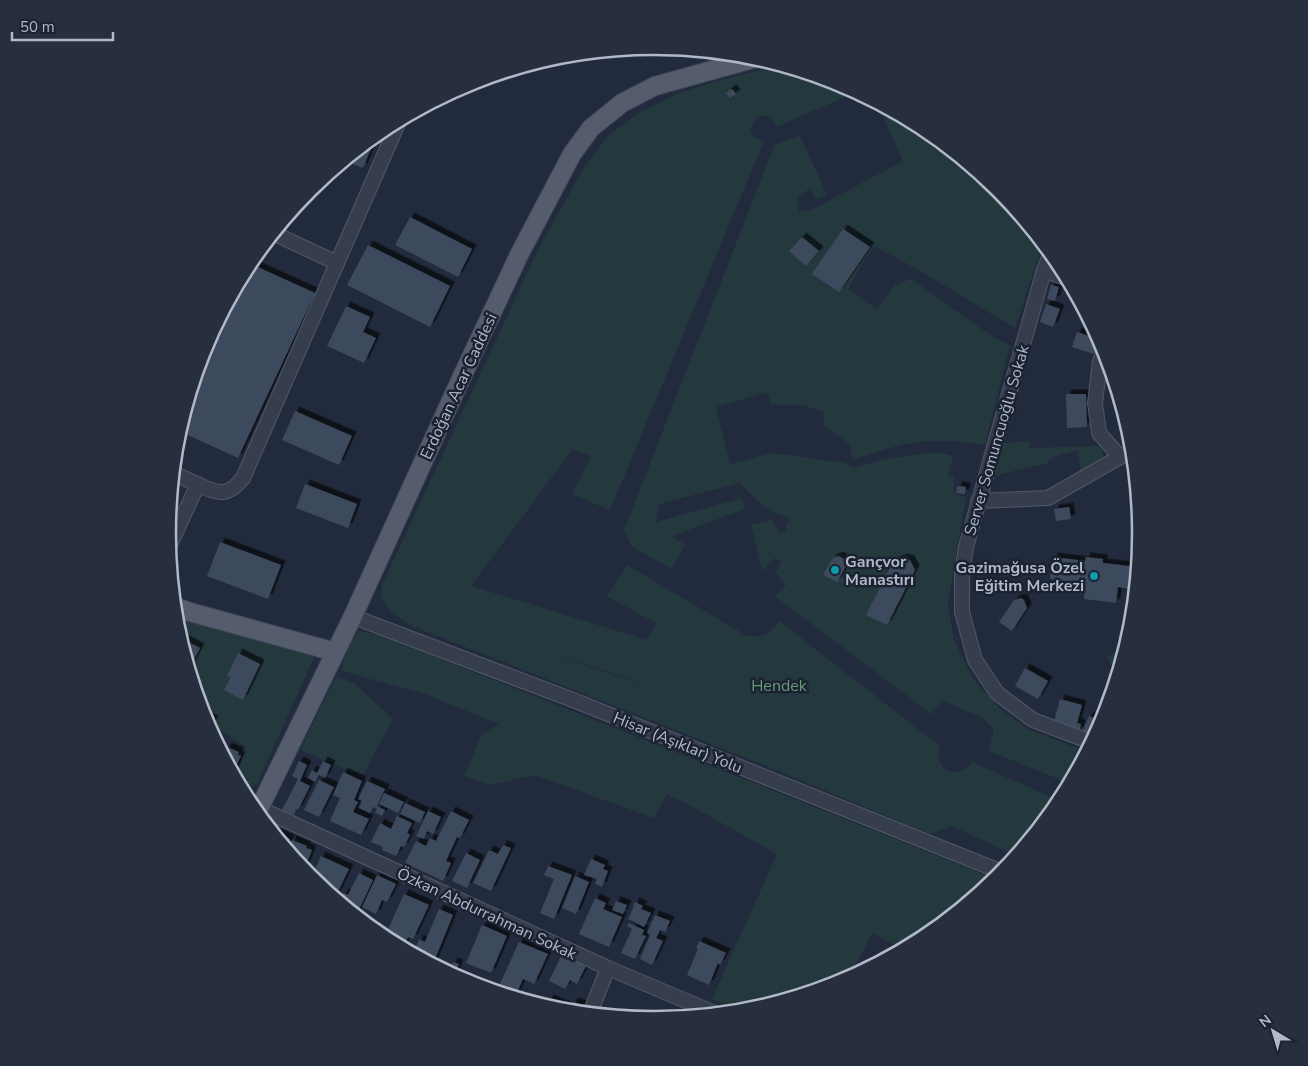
<svg xmlns="http://www.w3.org/2000/svg" width="1308" height="1066" viewBox="0 0 1308 1066" font-family="'Nunito Sans',sans-serif">
<style>
.green{fill:#24393e;fill-rule:evenodd}
.building{fill:#3e495c;filter:url(#shadow)}
.lines{fill:none;stroke-linecap:round;stroke-linejoin:round}
.minor-casing{stroke:#515868;stroke-width:16}
.major-casing{stroke:#3f4756;stroke-width:20}
.minor{stroke:#363e4d;stroke-width:14}
.major{stroke:#545c6d;stroke-width:18}
.culture-dot{fill:#0f9aa8;stroke:#1b2332;stroke-width:2}
.labels{text-anchor:middle;stroke-width:5;stroke-linejoin:round;paint-order:stroke}
.street-label{font-size:16px;fill:#b1b8c8;stroke:#1b2332}
.poi-label{font-size:16px;font-weight:bold;fill:#b1b8c8;stroke:#1b2332;text-anchor:start}
.park-label{font-size:16px;fill:#689a77;stroke:#1b2332}
.rim{fill:none;stroke:#b1b8c8;stroke-width:2.5}
</style>
<defs>
<filter id="shadow"><feDropShadow dx="4.5" dy="-4.5" stdDeviation="0" flood-color="#0009"/></filter>
</defs>
<rect width="100%" height="100%" fill="#222b3d"/>
<g class="green">
<path d="M781,65L841,83L857,92L776,127C768,96 731,136 764,141L610,510L572,494L591,456L572,450L471,586L647,640L656,623L607,596L627,565L747,636C764,638 769,634 779,621L940,746C934,762 946,778 963,770C966,769 969,765 972,762L1060,801L1016,856L952,826L929,834L774,769L410,625L392,613L381,597L382,585L538,250L584,167L607,137L635,115L677,94L717,81ZM541,651L606,671L644,685H643Z"/>
<path d="M895,112L925,128L998,189L1043,243L1015,328L917,269L874,246L860,267L848,289L877,309L895,285L911,279L995,338L1010,345L985,445C963,442 940,439 918,442C896,445 874,453 853,460L849,444L823,425L825,413L804,405H771L767,392L716,407L730,464L772,453L845,463L853,468L886,459L938,452L953,456L948,475L954,478V493L966,498L954,565L948,605L954,640L974,680L1001,710L1026,728L1086,752L1069,785L1054,777L989,751L994,729L983,718L944,701L931,714L775,596L786,585L775,573L782,562L775,558L762,571L751,525L771,520L781,533L786,532V525L790,518L771,512L758,501L740,483L659,504L656,522L742,498L745,509L672,536L685,545L671,569L632,547L624,530L775,144L800,136L827,195L816,199L810,188L797,199L799,211L811,210L903,161L884,119Z"/>
<path d="M1029,441V448L1100,446L1104,459L1081,472L1078,450L1053,457L1047,463L994,476L1004,443Z"/>
<path d="M176,617L314,657L257,784L247,788L238,782L236,779L246,747L218,728L206,722L204,719L177,628Z"/>
<path d="M359,631L380,635L996,879L924,938L903,949L872,933L849,978L840,983L749,1010L741,1011L712,999L777,854L702,812L667,794L654,818L535,775L489,785L464,776L482,734L499,724L422,693L362,677L341,670L348,648Z"/>
<path d="M1125,647V648L1117,675L1107,657Z"/>
<path d="M336,677L354,683L393,719L362,776L300,750Z"/>
</g>
<g class="building">
<path d="M732,89L736,94L730,98L726,93Z"/>
<path d="M377,134L363,168L344,161Z"/>
<path d="M410,217L472,249L458,277L395,245Z"/>
<path d="M843,229L870,247L839,292L812,274Z"/>
<path d="M802,237L819,251L806,266L789,251Z"/>
<path d="M368,245L450,286L430,327L347,285Z"/>
<path d="M249,263L315,293L238,458L179,431L204,346Z"/>
<path d="M1051,285L1059,287L1055,301L1047,299Z"/>
<path d="M1046,304L1060,309L1053,327L1040,322Z"/>
<path d="M346,306L370,317L363,332L376,338L364,363L327,346Z"/>
<path d="M1088,318L1093,326L1094,329L1086,326Z"/>
<path d="M1077,332L1098,339L1094,354L1072,347Z"/>
<path d="M1066,394H1086L1087,427L1067,428Z"/>
<path d="M295,411L352,436L339,465L282,440Z"/>
<path d="M305,484L357,504L348,528L296,508Z"/>
<path d="M957,486L966,487L965,494L956,493Z"/>
<path d="M1069,507L1071,519L1056,521L1054,509Z"/>
<path d="M220,542L281,565L268,599L207,576Z"/>
<path d="M839,556L845,560L846,566L837,582L823,575L833,558Z"/>
<path d="M1053,557L1085,561L1086,557L1103,559V563L1137,567L1135,590L1118,587L1116,603L1084,599L1085,584L1050,579Z"/>
<path d="M903,558L910,560L915,570L887,625L866,615L893,562Z"/>
<path d="M1021,598L1024,600L1027,608L1012,631L999,622L1014,600Z"/>
<path d="M179,637L200,648L189,669Z"/>
<path d="M238,653L260,664L243,700L224,690L231,677L227,676Z"/>
<path d="M1025,668L1048,681L1038,699L1015,686Z"/>
<path d="M1060,699L1082,705L1077,723L1081,724L1079,732L1053,725Z"/>
<path d="M203,715L214,720L209,729L204,719Z"/>
<path d="M1089,716L1102,722L1095,736L1082,732Z"/>
<path d="M227,747L239,752L238,755L241,756L233,773L224,755Z"/>
<path d="M299,761L307,765L300,781L310,786L298,810L296,809L294,815L282,810L298,779L292,776Z"/>
<path d="M323,761L331,765L325,778L319,775L315,782L308,778L312,770L317,773Z"/>
<path d="M343,772L362,781L354,800L358,802L353,812L369,819L361,835L330,821L340,798L333,795Z"/>
<path d="M319,780L334,787L319,817L304,810Z"/>
<path d="M367,781L385,789L377,806L385,810L382,816L375,813L377,809L373,807L370,813L359,808L362,801L358,799Z"/>
<path d="M384,793L404,802L398,813L379,804Z"/>
<path d="M405,803L425,812L420,823L400,814Z"/>
<path d="M428,811L441,817L433,834L427,831L424,839L416,836Z"/>
<path d="M451,811L469,820L460,838L457,837L446,861L451,863L443,881L405,863L416,841L426,846L430,838L436,841Z"/>
<path d="M397,816L412,823L407,833L410,835L404,847L401,846L396,856L382,850L383,847L371,842L380,823L391,829Z"/>
<path d="M272,831L290,839L286,848L277,838Z"/>
<path d="M292,840L307,846L306,848L312,850L304,870L288,851Z"/>
<path d="M503,845L511,848L491,891L473,883L489,850L498,854Z"/>
<path d="M466,853L480,860L467,888L452,881Z"/>
<path d="M321,856L349,869L335,898L311,878Z"/>
<path d="M591,859L605,865L603,869L608,871L602,887L595,884L597,879L584,875Z"/>
<path d="M548,866L572,875L554,919L540,913L554,879L544,875Z"/>
<path d="M359,873L373,880L357,914L351,911L339,901L344,893L348,895Z"/>
<path d="M377,875L396,884L387,902L382,900L376,914L362,907Z"/>
<path d="M575,876L589,882L576,914L562,908Z"/>
<path d="M404,894L429,905L413,939L408,937L403,948L384,938Z"/>
<path d="M595,898L606,903L603,909L622,917L609,947L579,934Z"/>
<path d="M616,901L627,905L623,914L612,910Z"/>
<path d="M635,902L643,906L641,909L651,913L644,927L628,919L634,906L633,905Z"/>
<path d="M439,909L453,915L433,964L413,954L419,939L425,942Z"/>
<path d="M655,915L670,921L665,932L660,930L656,938L663,941L652,965L640,959L650,935L647,933Z"/>
<path d="M629,923L644,930L642,935L646,936L635,959L621,953L632,929L627,926Z"/>
<path d="M482,925L507,936L491,973L466,963Z"/>
<path d="M699,941L726,953L720,965L718,963L709,985L687,975L698,949L696,948Z"/>
<path d="M519,942L548,954L534,984L523,979L516,995L498,988Z"/>
<path d="M562,954L586,966L577,984L570,980L565,989L549,981Z"/>
<path d="M453,962L459,964L455,973L466,977L465,981L449,973Z"/>
<path d="M549,999L571,1008L573,1002L583,1005L581,1012L559,1010L546,1006Z"/>
</g>
<g class="lines">
<g class="minor-casing">
<g id="minor">
<path d="M273,233L337,263"/>
<path d="M1051,253L1044,270L966,547L962,573V612L975,660L997,693L1033,720L1091,742"/>
<path d="M1044,270L1068,279"/>
<path d="M1105,350L1100,361L1095,403L1099,433L1120,457"/>
<path d="M173,473C182,477 190,481 199,485C219,494 228,497 243,478L400,119"/>
<path d="M978,501L1048,498L1120,457L1133,452"/>
<path d="M169,547L198,484"/>
<path d="M353,616L362,620L573,700L1002,872"/>
<path d="M250,804L608,968L717,1014"/>
<path d="M590,1013L608,968"/>
</g>
</g>
<g class="major-casing">
<g id="major">
<path d="M174,606L190,612L335,652"/>
<path d="M257,813L353,616L459,383L519,255L572,154L591,128L622,103L655,86L756,58"/>
</g>
</g>
<use href="#minor" class="minor"/>
<use href="#major" class="major"/>
</g>
<g class="culture-dot">
<circle cx="835" cy="570" r="5"/>
<circle cx="1094" cy="576" r="5"/>
</g>
<g class="labels">
<g class="street-label">
<text transform="translate(458 386) rotate(-65)" y="6">Erdoğan Acar Caddesi</text>
<text transform="translate(996 440) rotate(-74)" y="6">Server Somuncuoğlu Sokak</text>
<text transform="translate(678 742) rotate(22)" y="6">Hisar (Aşıklar) Yolu</text>
<text transform="translate(487 913) rotate(25)" y="6">Özkan Abdurrahman Sokak</text>
</g>
<g class="poi-label">
<text x="845" y="567">Gançvor<tspan x="845" dy="18">Manastırı</tspan></text>
<text x="1084" y="573" text-anchor="end">Gazimağusa Özel<tspan x="1084" dy="18">Eğitim Merkezi</tspan></text>
</g>
<g class="park-label">
<text x="779" y="691">Hendek</text>
</g>
</g>
<path d="M0 0H1308V1066H0ZM176 533a478 478 0 1 1 956 0a478 478 0 1 1-956 0Z" fill="#272f3e" fill-rule="evenodd"/>
<path class="rim" d="M176 533a478 478 0 1 1 956 0a478 478 0 1 1-956 0Z"/>
<g transform="translate(1273 1031) rotate(322)" stroke="#1b2332" stroke-width="4" paint-order="stroke">
<path d="M0-4L9 19L0 12L-9 19Z" fill="#b1b8c8"/>
<text y="-8" font-size="14" font-weight="bold" text-anchor="middle" fill="#b1b8c8">N</text>
</g>
<path d="M12 32v8h101v-8" fill="none" stroke="#b1b8c8" stroke-width="2.5"/>
<text x="20" y="32" font-size="15" fill="#b1b8c8" stroke="#1b2332" stroke-width="4" paint-order="stroke">50 m</text>
</svg>
